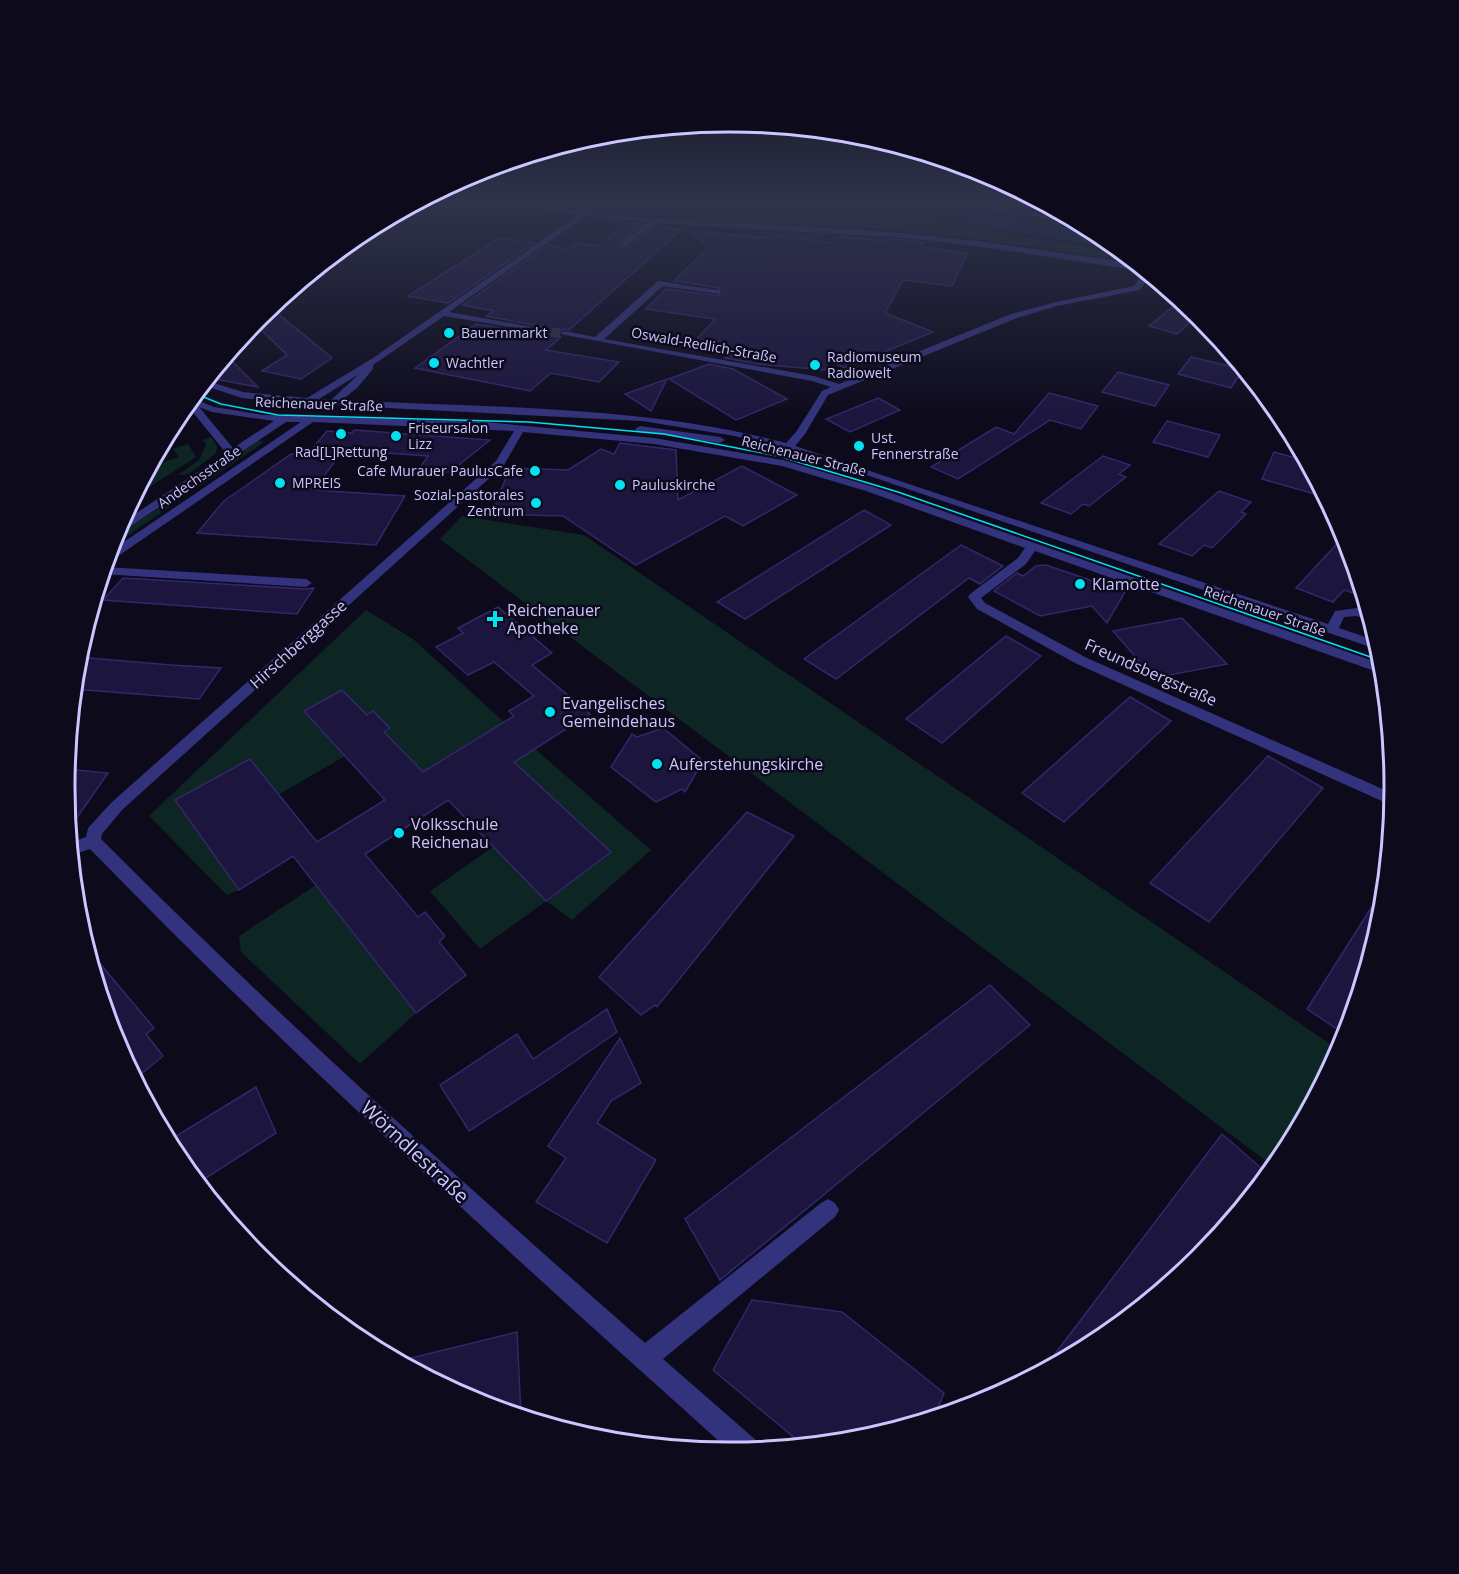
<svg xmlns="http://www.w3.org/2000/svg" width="1459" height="1574" viewBox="0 0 1459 1574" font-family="'Open Sans',sans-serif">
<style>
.green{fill:#0d2624}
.water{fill:#091e3d}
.building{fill:#1c163e;stroke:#32276b;stroke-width:1.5}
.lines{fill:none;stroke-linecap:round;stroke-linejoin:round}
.minor-tunnel{stroke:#333049;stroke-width:9;stroke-dasharray:9 4.5;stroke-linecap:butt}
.minor{fill:#33337d;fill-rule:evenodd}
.tram{stroke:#00e2f1;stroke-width:1.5}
.poi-dot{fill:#00e2f1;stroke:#0d0a1c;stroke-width:2}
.labels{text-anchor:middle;stroke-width:5;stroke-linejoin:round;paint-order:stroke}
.far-poi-label{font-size:14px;fill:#cac6ff;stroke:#0d0a1c;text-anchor:start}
.far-street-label{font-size:14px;fill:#cac6ff;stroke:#0d0a1c}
.poi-label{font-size:16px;fill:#cac6ff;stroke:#0d0a1c;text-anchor:start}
.street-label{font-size:16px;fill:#cac6ff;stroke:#0d0a1c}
.near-street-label{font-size:20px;fill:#cac6ff;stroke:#0d0a1c}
.rim{fill:none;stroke:#cac6ff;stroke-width:3}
</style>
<rect width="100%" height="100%" fill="#0d0a1c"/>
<g class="green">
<path d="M783,209L936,221L1123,254L1134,263C1040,247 943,232 848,227C787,224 725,228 665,218L674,211Z"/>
<path d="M757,232L826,233L797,272L759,250L772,235L760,234Z"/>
<path d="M211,437L217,446L216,453L189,474L178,475L199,460L206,445L203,440Z"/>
<path d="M258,440L264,442L200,486L193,487Z"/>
<path d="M188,444L196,457L135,496L150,467L179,457L173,449Z"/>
<path d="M165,504L171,506L111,547L113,538Z"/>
<path d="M462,516L584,535L1339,1050L1282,1157L1274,1167L440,539Z"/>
<path d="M366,610L413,639L504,722L651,850L572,920L546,901L480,949L430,891L493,847L546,900L484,734L443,759L425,775L384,732L390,728L373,712L367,715L342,691L304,711L345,756L278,795L239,890L227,895L149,816Z"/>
<path d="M316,885L416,1013L360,1064L241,952L239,936Z"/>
</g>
<path class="water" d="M582,200H899L1086,227L1099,234L1119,250C1025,234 931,215 836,210C751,206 666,214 582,200Z"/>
<g class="building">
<path d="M628,223L641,224L620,242L624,250L655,226L681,230L569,330L563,329L559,332L558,335L561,337L546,350L619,362L599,382L551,373L530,391L415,368L476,324L542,334L544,329L539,326L486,316L494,311L463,305L548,245L569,249L577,243L598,246Z"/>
<path d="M692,231L754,237H770L772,235L830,243L835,236L886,241L888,239L905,240L924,242L921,247L968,253L952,286L903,280L885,313L933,332L845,368L829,361L825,370L757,364L725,358L735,354L690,347L715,319L646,309L666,289L720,296L719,288L674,281L708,248Z"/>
<path d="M499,238L534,243L448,303L408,296Z"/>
<path d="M1180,301L1198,315L1177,334L1149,326Z"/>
<path d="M271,308L303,334L332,358L301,379L262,371L287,355L254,323Z"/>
<path d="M1191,357L1243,369L1231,388L1178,374Z"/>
<path d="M223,361H232L258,387L209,378Z"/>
<path d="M709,364L733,369L787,399L736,420L669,379Z"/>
<path d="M1118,372L1169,385L1155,406L1102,392Z"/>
<path d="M667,379L651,411L625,394Z"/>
<path d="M1049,393L1098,406L1081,429L1050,420L958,479L931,467L996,427L1014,434Z"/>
<path d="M878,398L900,410L850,432L826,419Z"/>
<path d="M1167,421L1220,435L1208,457L1153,442Z"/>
<path d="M354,430L490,440L450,472L418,470L428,456L343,450L314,490L405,496L376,545L197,533L224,501L291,454L307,455L327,431L352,433Z"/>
<path d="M620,443L676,450L678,500L742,466L797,495L743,526L725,516L636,565L563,516L491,514L510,468L568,470L601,449L614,454Z"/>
<path d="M1274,452L1306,461L1325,497L1262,479Z"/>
<path d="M1103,456L1130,465L1119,474L1126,477L1089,506L1083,504L1071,514L1041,503Z"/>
<path d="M1219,491L1251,502L1241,512L1246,514L1212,548L1204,545L1192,556L1159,544Z"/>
<path d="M864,510L891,525L745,619L717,602Z"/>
<path d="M1345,535L1363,596L1344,590L1333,602L1296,588Z"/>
<path d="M961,545L1003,566L980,584L969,578L836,679L804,659Z"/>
<path d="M1046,565L1125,592L1107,623L1092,606L1040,616L994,591L1017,573L1023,576L1036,566Z"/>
<path d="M123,578L306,589L314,588L297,614L103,600Z"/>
<path d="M498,607L552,653L532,665L590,714L514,762L611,852L546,901L448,800L365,854L418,917L425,912L445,936L439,942L466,975L416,1013L293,856L239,890L175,800L250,759L317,842L385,800L304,711L342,690L367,715L373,711L390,728L384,732L423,772L514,716L509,711L534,696L494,662L468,675L436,647L463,633L458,628Z"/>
<path d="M1182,618L1227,664L1154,678L1113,631Z"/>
<path d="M1006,636L1041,656L942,743L906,719Z"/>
<path d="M77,657L171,665L221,668L199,699L74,689Z"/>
<path d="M1130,697L1171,721L1064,822L1022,793Z"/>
<path d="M663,728L703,761L685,792L682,789L656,802L611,767L632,734L637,737Z"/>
<path d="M1268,756L1323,788L1209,922L1150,883Z"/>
<path d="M66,769L108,773L69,829L64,787Z"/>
<path d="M747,812L794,836L657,1007L655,1005L641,1015L599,977Z"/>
<path d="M1385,886L1382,917L1346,1035L1307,1009Z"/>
<path d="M87,948L154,1028L146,1034L163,1056L135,1079L115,1041Z"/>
<path d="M990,985L1030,1025L720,1280L685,1219Z"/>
<path d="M607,1009L617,1032L548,1080L469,1131L440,1085L517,1034L533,1059Z"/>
<path d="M620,1038L641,1083L611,1101L597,1123L656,1160L607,1243L536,1202L566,1158L548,1146Z"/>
<path d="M256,1087L276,1133L198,1183L176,1156L168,1141Z"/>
<path d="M1222,1134L1268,1174L1199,1257L1099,1340L1042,1371Z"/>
<path d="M752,1300L842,1312L944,1393L935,1416L859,1439L803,1445L713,1370Z"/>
<path d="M517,1332L521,1415L475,1401L399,1361Z"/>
</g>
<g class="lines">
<path class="minor-tunnel" d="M538,330L564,334"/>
<g class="minor">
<path d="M499,200L583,212L604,200H611L591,213C682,223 773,224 864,230C934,235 1004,244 1073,255C1091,258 1131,260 1143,271L984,247L905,238L655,223L624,248L621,244L647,222L586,216L449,312L538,328L542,330L541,332L444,316L373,365V369L357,388L342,400C490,408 642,405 786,443L796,432L822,391L831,387L812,381L560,334L564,331L595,337L658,281L716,290H719V294L663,286L604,339L814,376L839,384L1011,314L1056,302L1134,286L1144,271L1150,276L1140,290L1057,306L1017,318L828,395L805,434L795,446L1328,624L1335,611L1357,608L1368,611L1370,620L1356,616L1344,617L1339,628L1377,641L1379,650L814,457L735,436L642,421L310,404L304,407L300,404L242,398L203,385L207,381L243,392L307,398L373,358L578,215ZM359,374L331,400L319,399Z"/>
<path d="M924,200H939L1071,219L1079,223Z"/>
<path d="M363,233L371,238V240L358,236Z"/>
<path d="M192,398L214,407L263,415L485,422L654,438L783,460L874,487L1382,664L1383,674L1035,551L1026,564L981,598L985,603L1087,658L1394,794L1393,806L1077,664L977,609L968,597L970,594L1018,558L1025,548L866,491L782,466L654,444L523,432L504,465L122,810L102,834L101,839C276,1014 459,1180 645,1343L821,1203L828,1199L835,1203L839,1210L835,1217L663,1359L757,1441L760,1449L731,1452C513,1256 295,1060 90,849L71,855L70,843L86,837L88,828L112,802L496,461L514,431L313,422L111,561L106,562L109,552L301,422H286L119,534L114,535L120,524L226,453L187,405ZM199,407L212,412L274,421L233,448Z"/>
<path d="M640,426L720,437L725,440L720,443L637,431L635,429Z"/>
<path d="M105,567L306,579L312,583L306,587L102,574Z"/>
</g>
<path class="tram" d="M196,394L221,404L278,415L529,422L664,434L778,456L898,492L1382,661"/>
</g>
<linearGradient id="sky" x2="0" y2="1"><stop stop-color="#07060f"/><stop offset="0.48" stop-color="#2f334b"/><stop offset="1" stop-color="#2f334b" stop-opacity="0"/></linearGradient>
<rect width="1459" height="420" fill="url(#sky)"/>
<g class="poi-dot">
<circle cx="449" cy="333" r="6"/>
<circle cx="434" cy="363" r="6"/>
<circle cx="815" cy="365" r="6"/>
<circle cx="341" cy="434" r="6"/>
<circle cx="396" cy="436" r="6"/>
<circle cx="859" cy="446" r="6"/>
<circle cx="535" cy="471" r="6"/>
<circle cx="280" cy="483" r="6"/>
<circle cx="620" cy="485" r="6"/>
<circle cx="536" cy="503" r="6"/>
<circle cx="1080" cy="584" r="6"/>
<path d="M492 610h6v6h6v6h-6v6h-6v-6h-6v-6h6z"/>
<circle cx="550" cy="712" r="6"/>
<circle cx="657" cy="764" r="6"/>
<circle cx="399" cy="833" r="6"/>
</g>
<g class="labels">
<g class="far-poi-label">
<text x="461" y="338">Bauernmarkt</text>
<text x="827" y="362">Radiomuseum<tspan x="827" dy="16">Radiowelt</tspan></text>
<text x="446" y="368">Wachtler</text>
<text x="408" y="433">Friseursalon<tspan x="408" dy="16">Lizz</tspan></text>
<text x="871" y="443">Ust.<tspan x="871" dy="16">Fennerstraße</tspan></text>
<text x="341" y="457" text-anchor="middle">Rad[L]Rettung</text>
<text x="523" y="476" text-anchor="end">Cafe Murauer PaulusCafe</text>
<text x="292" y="488">MPREIS</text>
<text x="632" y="490">Pauluskirche</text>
<text x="524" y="500" text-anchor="end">Sozial-pastorales<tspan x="524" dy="16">Zentrum</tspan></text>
</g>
<g class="far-street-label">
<text transform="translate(704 345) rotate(10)" y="5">Oswald-Redlich-Straße</text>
<text transform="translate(319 404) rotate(2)" y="5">Reichenauer Straße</text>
<text transform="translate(804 456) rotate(14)" y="5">Reichenauer Straße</text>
<text transform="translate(199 477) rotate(-35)" y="5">Andechsstraße</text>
<text transform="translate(1265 611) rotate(19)" y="5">Reichenauer Straße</text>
</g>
<g class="poi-label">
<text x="1092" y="590">Klamotte</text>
<text x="507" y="616">Reichenauer<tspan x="507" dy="18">Apotheke</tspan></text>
<text x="562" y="709">Evangelisches<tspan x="562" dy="18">Gemeindehaus</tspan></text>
<text x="669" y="770">Auferstehungskirche</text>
<text x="411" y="830">Volksschule<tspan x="411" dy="18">Reichenau</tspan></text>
</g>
<g class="street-label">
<text transform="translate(298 644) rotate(-42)" y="6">Hirschberggasse</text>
<text transform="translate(1151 672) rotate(24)" y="6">Freundsbergstraße</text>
</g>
<g class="near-street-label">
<text transform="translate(415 1152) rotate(43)" y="7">Wörndlestraße</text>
</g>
</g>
<path d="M0 0H1459V1574H0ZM729 132H730A654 654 0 0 1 1384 786V788A654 654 0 0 1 730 1442H729A654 654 0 0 1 75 788V786A654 654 0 0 1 729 132Z" fill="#0d0a1c" fill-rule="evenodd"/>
<path class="rim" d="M729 132H730A654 654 0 0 1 1384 786V788A654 654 0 0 1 730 1442H729A654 654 0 0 1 75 788V786A654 654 0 0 1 729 132Z"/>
</svg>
